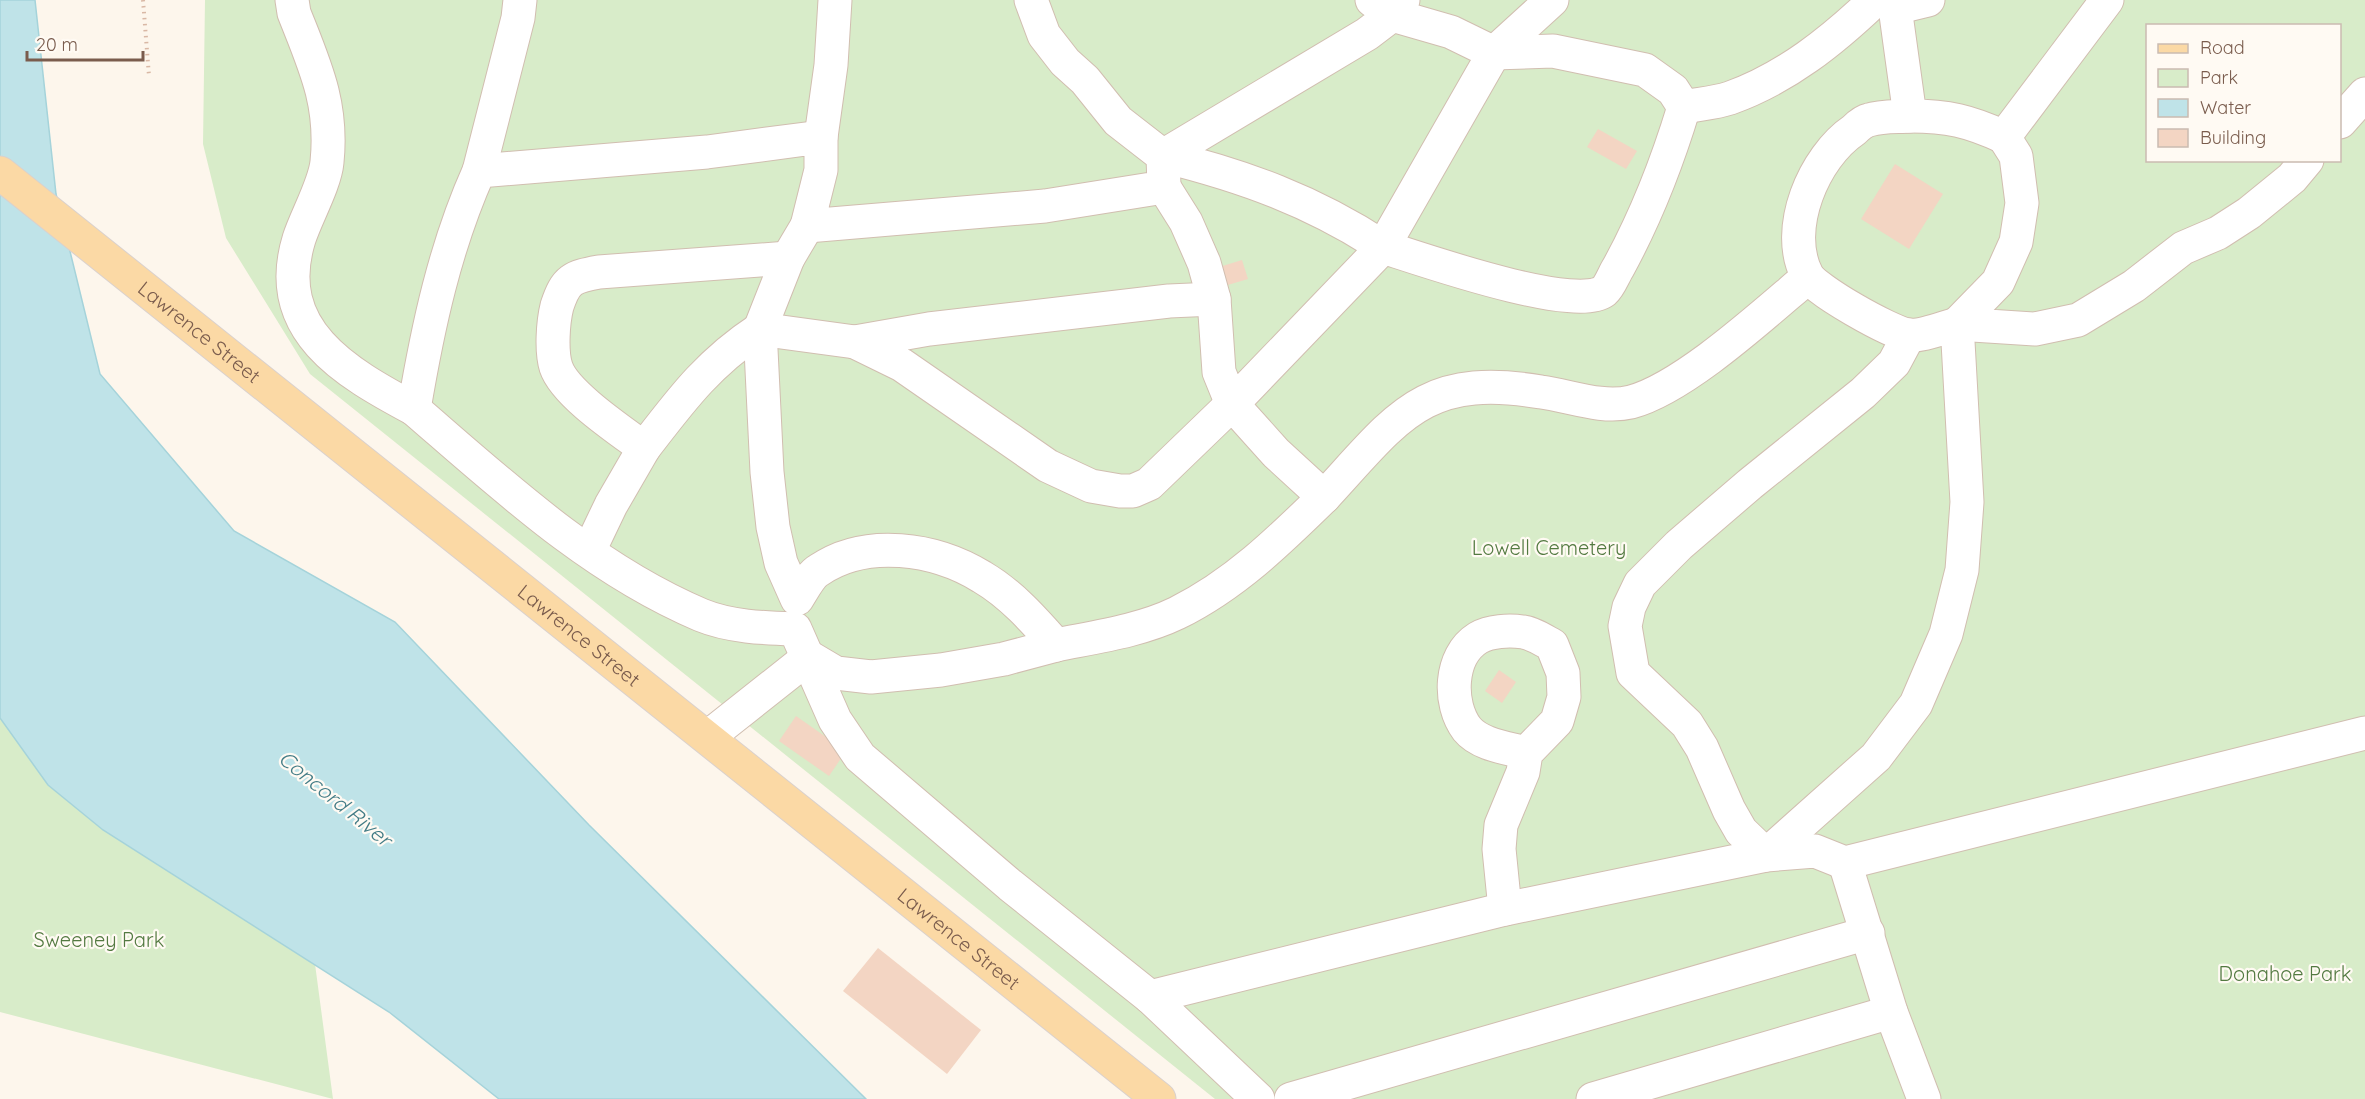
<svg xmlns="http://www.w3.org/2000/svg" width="2365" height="1099" viewBox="0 0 2365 1099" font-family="Quicksand,sans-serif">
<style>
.green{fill:#d8ecc9;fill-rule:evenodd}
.water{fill:#bfe3e8;stroke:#a5d3da;stroke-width:1.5}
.building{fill:#f3d5c3}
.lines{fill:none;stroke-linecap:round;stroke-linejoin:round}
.minor-casing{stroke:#d1beb0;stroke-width:35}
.major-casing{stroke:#dad1cd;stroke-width:35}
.path{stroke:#d9b8a5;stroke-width:4;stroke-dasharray:1.5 4.5;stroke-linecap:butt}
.minor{stroke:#fff;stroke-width:33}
.major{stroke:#fbd9a5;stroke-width:33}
.labels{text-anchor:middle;stroke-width:4.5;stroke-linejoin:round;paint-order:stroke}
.street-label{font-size:20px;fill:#7a5c4d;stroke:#fffaf3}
.park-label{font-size:20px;fill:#537a41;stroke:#fffaf3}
.water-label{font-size:21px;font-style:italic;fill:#437c86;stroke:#fffaf3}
</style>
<rect width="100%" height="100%" fill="#fdf6ec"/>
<g class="green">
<path d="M205,0H2365V1099H1215L310,374L226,238L203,144ZM2148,26H2340V160H2148Z"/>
<path d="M0,718L48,785L103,830L315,964L333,1099L0,1012Z"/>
</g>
<path class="water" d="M0,0H35L56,194L100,374L234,531L395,622L589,825L866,1099H499L389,1012L103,830L48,785L0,718Z"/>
<g class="building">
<path d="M1598,129L1637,151L1626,169L1587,147Z"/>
<path d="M1895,164L1943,194L1909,249L1861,219Z"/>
<path d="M1242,260L1248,279L1221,287L1216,268Z"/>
<path d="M1499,670L1516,682L1502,703L1485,691Z"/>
<path d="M796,716L846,751L829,776L779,741Z"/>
<path d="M878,948L981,1030L947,1074L843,991Z"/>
</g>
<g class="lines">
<g class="minor-casing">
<g id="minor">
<path d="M292,0L294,13C315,66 333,104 327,162C325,184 306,217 299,239C271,330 345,372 414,409C428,326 445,247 479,171L707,152L821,137V170L807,226L1045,206L1164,187L1163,156L1118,121L1085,80L1065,62L1044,35L1031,0"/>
<path d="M1372,0L1392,15L1451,32L1494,53L1383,247C1313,201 1244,176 1163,156L1367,34L1392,15L1403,0"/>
<path d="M1894,0L1910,116C1948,116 1969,121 2004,137L2107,0"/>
<path d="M1895,8L1928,0"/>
<path d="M1494,53L1552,0"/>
<path d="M1684,107C1699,104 1715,103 1730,98C1786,78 1832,41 1875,0"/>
<path d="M2340,122L2365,94"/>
<path d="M821,137L831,65L835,0"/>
<path d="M2004,137L2016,156L2022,203L2016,242L1998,282L1957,324L2035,329L2078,320L2134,286L2183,248L2218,233L2249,213L2292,178L2307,160"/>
<path d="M479,171L518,18L520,0"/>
<path d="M1164,187L1186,222L1204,263L1214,299L1219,372L1232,404L1383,247C1421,259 1575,313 1604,291C1610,286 1614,274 1618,268C1646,217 1667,163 1684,107L1673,90L1645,70L1553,51L1494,53"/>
<path d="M807,226L788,258L760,329L767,472L773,527L781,563L797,599C803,590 810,575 819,570C866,538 935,548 982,577C1011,594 1034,620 1056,645C1095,637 1140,631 1177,613C1234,585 1279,541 1324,497L1276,453L1232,404L1149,484L1133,491H1120L1091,486L1048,466L902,365L855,342L929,329L1169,301L1214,299"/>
<path d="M788,258L599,272C572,277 566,279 557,306C553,322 551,351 556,367C565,394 621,431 644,448C681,400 708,363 760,329L855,342"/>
<path d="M414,409C502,485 592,569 701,615C730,627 765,628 795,629L835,720L860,757L1010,885L1150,997L1505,909L1766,855L1815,851L1845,863L2365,733"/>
<path d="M1324,497C1398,417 1423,372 1541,392C1570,396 1602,409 1631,402C1684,388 1764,314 1808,277"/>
<path d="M589,551L611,505L644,448"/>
<path d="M708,737L809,657L836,673L871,677L941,670L1004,659L1056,645"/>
<path d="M1766,855L1876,757L1916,704L1946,634L1962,570L1967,502L1957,324C1944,327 1922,337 1908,335C1890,332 1815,290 1807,275C1783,229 1814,157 1854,130C1858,126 1864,121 1869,120C1881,116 1897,117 1910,116"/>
<path d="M1766,855L1741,831L1729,810L1702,748L1687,724L1633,673L1625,626L1629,607L1640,584L1679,545L1750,484L1863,393L1894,363L1909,335"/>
<path d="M1845,863L1891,1012L1924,1099"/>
<path d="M1505,909L1499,849L1501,825L1523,772L1526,753L1557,721L1564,697L1563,673L1552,645C1543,640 1532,633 1523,632C1509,630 1490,631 1478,638C1449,656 1448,704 1467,729C1480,745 1508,748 1526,753"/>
<path d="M1150,997L1258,1099"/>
<path d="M1291,1099L1868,933"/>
<path d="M1593,1099L1891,1012"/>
</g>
</g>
<g class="major-casing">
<g id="major">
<path id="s1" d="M0,173L1159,1099"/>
</g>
</g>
<path class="path" d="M143,0L149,76"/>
<use href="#minor" class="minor"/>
<use href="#major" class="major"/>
</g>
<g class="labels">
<g class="street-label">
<text dy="7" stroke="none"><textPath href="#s1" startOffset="255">Lawrence Street</textPath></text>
<text dy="7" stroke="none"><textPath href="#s1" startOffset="741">Lawrence Street</textPath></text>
<text dy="7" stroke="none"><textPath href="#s1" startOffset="1227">Lawrence Street</textPath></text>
</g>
<g class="park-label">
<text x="1549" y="555">Lowell Cemetery</text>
<text x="99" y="947">Sweeney Park</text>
<text x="2285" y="981">Donahoe Park</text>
</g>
<g class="water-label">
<text transform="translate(335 799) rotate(39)" y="7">Concord River</text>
</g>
</g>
<rect x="2146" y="24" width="195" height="138" fill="#fffaf3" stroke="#cabbb1" stroke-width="1.5"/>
<rect x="2158" y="44" width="30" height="9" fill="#fbd9a5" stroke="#cabbb1" stroke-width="1.5"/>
<text x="2200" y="54" font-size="18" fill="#7a5c4d">Road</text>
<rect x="2158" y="69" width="30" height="18" fill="#d8ecc9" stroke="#cabbb1" stroke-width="1.5"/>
<text x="2200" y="84" font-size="18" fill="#7a5c4d">Park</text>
<rect x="2158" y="99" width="30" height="18" fill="#bfe3e8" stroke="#cabbb1" stroke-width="1.5"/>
<text x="2200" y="114" font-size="18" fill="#7a5c4d">Water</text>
<rect x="2158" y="129" width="30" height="18" fill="#f3d5c3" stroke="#cabbb1" stroke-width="1.5"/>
<text x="2200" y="144" font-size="18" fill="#7a5c4d">Building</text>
<path d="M27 51v9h116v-9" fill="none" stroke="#7a5c4d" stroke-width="3"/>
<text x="36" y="51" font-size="18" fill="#7a5c4d" stroke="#fffaf3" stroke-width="4.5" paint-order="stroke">20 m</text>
</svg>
